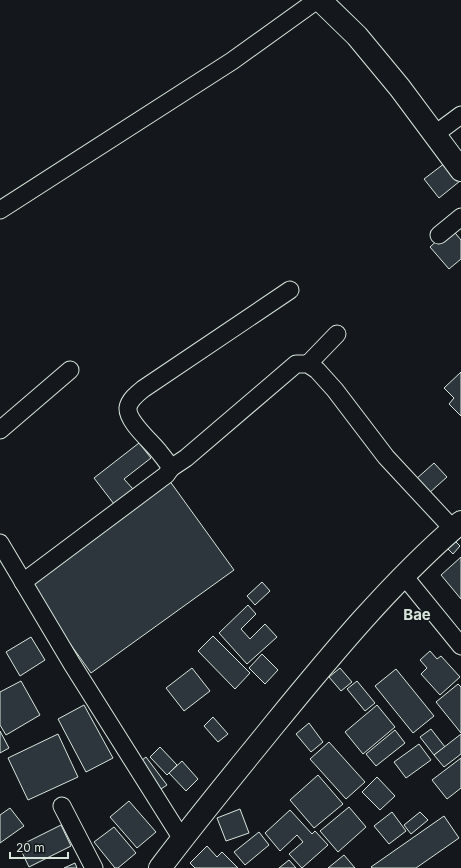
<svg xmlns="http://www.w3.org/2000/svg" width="461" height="868" viewBox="0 0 461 868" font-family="Inter,sans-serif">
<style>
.building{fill:#2c363c;stroke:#d8e6dc}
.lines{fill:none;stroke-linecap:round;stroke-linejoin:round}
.minor-casing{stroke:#d8e6dc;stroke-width:19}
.tertiary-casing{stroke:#d8e6dc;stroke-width:24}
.primary-casing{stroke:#d8e6dc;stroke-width:24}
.minor{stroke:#14181c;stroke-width:17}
.tertiary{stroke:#14181c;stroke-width:22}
.primary{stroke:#14181c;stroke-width:22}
.labels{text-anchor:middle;stroke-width:3;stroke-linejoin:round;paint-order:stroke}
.district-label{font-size:15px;font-weight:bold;fill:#d8e6dc;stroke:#14181c}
</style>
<rect width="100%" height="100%" fill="#14181c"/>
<g class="building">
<path d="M445,163L460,181L439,198L424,179Z"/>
<path d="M451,228L461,240V259L449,269L430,247Z"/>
<path d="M461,372V416L449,404L454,398L444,388Z"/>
<path d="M139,443L151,458L124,479L133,489L114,504L94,478Z"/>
<path d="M434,463L447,477L428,494L415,480Z"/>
<path d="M169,480L234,570L91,673L26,582Z"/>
<path d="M453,539L460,546L453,554L446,547Z"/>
<path d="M461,557V599L441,575Z"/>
<path d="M262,582L270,591L255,605L247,596Z"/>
<path d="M248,605L256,614L241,629L250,639L265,624L277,637L247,664L219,633Z"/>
<path d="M213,636L250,673L235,689L198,651Z"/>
<path d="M31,637L45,660L20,676L6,652Z"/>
<path d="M430,651L437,659L441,656L460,677L440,695L421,674L427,668L420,660Z"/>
<path d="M262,654L278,670L265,684L249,668Z"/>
<path d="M192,668L210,691L184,711L166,688Z"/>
<path d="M340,668L352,682L341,691L329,677Z"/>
<path d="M396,669L434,716L413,733L375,686Z"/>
<path d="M21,681L40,715L6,735L0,725V692Z"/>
<path d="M357,681L375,703L365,711L347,689Z"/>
<path d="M458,684L461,687V733L436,702Z"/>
<path d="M84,705L113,758L86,772L58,719Z"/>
<path d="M377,705L395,727L363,754L345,732Z"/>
<path d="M213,717L228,734L218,742L204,726Z"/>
<path d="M309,723L323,742L311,752L296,734Z"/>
<path d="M431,729L445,747L434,755L420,737Z"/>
<path d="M395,730L405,743L376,766L366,754Z"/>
<path d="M0,731L9,748L0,753Z"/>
<path d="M58,734L78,777L28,800L8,758Z"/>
<path d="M461,734V754L444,767L434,755Z"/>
<path d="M329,742L365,782L346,799L310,759Z"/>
<path d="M419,744L431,760L406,778L394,762Z"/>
<path d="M160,747L177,765L167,775L150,757Z"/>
<path d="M146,757L167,785L158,791L137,764Z"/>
<path d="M461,758V788L447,799L432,780Z"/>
<path d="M182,761L198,779L186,791L169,773Z"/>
<path d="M318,775L343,804L314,828L290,800Z"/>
<path d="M377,777L395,796L380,810L362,792Z"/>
<path d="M129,801L156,832L137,848L110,817Z"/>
<path d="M349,807L366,827L338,852L320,831Z"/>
<path d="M10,808L24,826L0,843V815Z"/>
<path d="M240,809L249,833L226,841L217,818Z"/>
<path d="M290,810L312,834L315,831L328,845L302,868L289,854L303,842L297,835L280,851L265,833Z"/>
<path d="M392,812L406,831L389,844L374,826Z"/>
<path d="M420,812L428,820L411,834L404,825Z"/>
<path d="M444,816L459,838L416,868H372L371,867Z"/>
<path d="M61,825L71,846L29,867L19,846Z"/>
<path d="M114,827L136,853L118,868H115L94,842Z"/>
<path d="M259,832L269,845L245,865L234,852Z"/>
<path d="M207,846L217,857L222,852L238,868H195L190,863Z"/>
<path d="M344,855L355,868H328Z"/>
<path d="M289,860L296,868H279Z"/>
<path d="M75,863L77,868H64Z"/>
</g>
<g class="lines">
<g class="minor-casing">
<g id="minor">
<path d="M434,135L461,115"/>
<path d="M0,210L232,61L317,0"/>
<path d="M439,235L461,217"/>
<path d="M308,364L337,334"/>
<path d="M0,430L70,370"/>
<path d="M171,468L186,458L296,364H308L317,370L335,390L386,457L453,529"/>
<path d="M0,543L72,664L182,839"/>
<path d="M404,576L461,646"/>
<path d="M23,582L166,475L171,468C168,463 164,458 160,453C152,442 127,422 128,408C129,400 138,393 143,389L290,290"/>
<path d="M62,806L94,868"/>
</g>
</g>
<g class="tertiary-casing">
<path id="tertiary" d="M320,0L357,36L400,88L461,170"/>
</g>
<g class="primary-casing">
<path id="primary" d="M160,868C196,820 235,773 273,726C331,655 391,582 461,522"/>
</g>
<use href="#minor" class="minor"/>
<use href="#tertiary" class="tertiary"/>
<use href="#primary" class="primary"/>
</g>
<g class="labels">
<g class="district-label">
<text x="417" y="620">Bae</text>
</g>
</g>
<path d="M10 852v6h58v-6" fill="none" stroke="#d8e6dc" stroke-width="2"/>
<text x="16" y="852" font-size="12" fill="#d8e6dc" stroke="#14181c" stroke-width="3" paint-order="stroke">20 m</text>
</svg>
